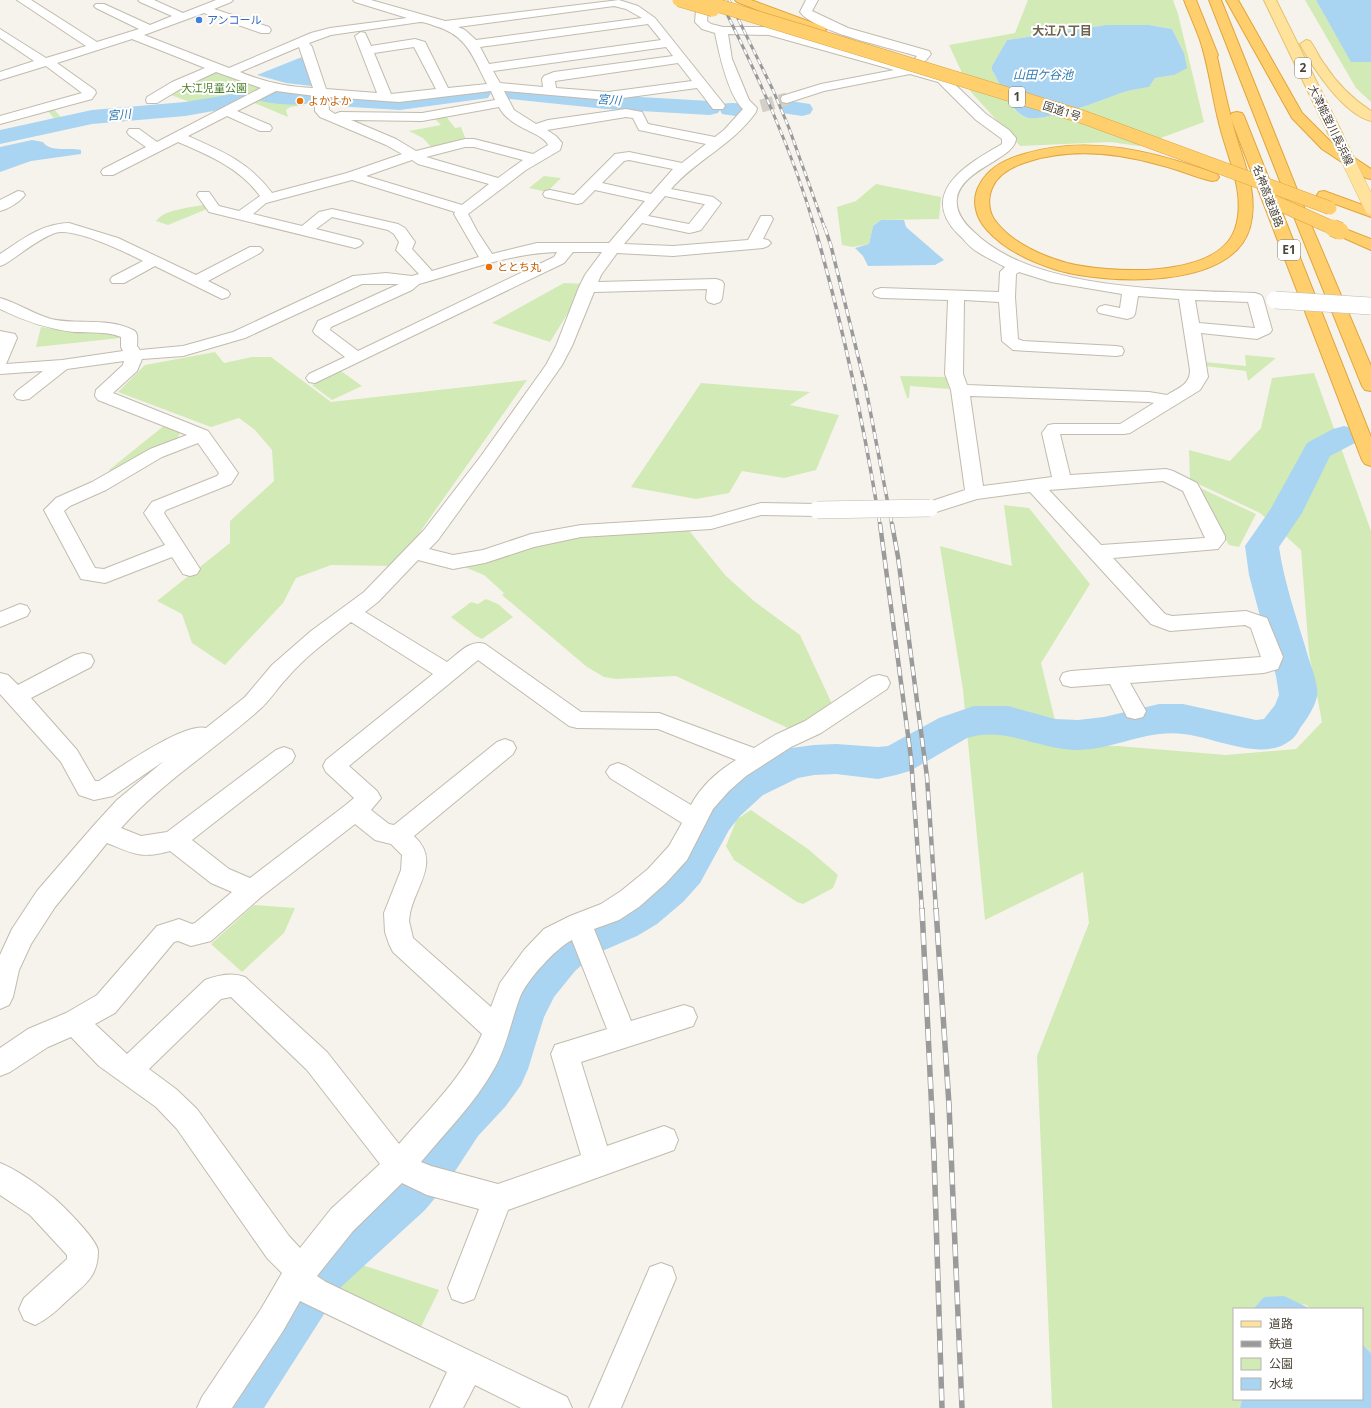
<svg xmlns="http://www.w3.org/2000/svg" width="1371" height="1408" viewBox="0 0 1371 1408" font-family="'Noto Sans','Noto Sans JP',sans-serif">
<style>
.green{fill:#d2eab5;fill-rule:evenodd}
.water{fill:#a9d4f2}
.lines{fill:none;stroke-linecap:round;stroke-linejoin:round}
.river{fill:#a9d4f2;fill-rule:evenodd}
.minor-tunnel{stroke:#d4d0c8;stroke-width:13;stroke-dasharray:13 6;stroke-linecap:butt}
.minor-casing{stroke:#c2bbae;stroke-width:2}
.major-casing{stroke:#e6c16a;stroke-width:2}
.highway-casing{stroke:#e0a43c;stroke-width:2}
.minor{fill:#fff;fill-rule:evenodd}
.major{fill:#ffe39c;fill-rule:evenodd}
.highway{fill:#ffcf6e;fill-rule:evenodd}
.rail-far3-casing{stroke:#9a9a9a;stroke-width:3}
.rail-far2-casing{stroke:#9a9a9a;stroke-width:3.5}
.rail-far1-casing{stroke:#9a9a9a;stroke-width:4.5}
.rail-casing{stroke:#9a9a9a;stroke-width:5.5}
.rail-far3{stroke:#fff;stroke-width:2;stroke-dasharray:5.5;stroke-linecap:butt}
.rail-far2{stroke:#fff;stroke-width:2.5;stroke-dasharray:7;stroke-linecap:butt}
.rail-far1{stroke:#fff;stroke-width:3;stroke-dasharray:9;stroke-linecap:butt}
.rail{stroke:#fff;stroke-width:4;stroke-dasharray:12;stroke-linecap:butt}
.minor-bridge-casing{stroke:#c2bbae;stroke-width:18;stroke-linecap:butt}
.major-bridge-casing{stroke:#e6c16a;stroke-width:14;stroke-linecap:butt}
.highway-bridge-far1-casing{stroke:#e0a43c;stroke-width:14;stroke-linecap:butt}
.highway-bridge-casing{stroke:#e0a43c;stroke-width:18;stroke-linecap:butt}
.minor-bridge{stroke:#fff;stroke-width:17}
.major-bridge{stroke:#ffe39c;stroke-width:13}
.highway-bridge-far1{stroke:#ffcf6e;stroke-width:13}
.highway-bridge{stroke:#ffcf6e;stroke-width:17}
.shop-dot{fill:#3f7fe0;stroke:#fff;stroke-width:1.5}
.food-dot{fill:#e8710a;stroke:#fff;stroke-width:1.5}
.labels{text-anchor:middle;stroke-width:4;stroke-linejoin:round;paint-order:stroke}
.far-shop-label{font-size:11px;fill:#366cbe;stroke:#fff;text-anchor:start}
.far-park-label{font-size:11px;fill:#4a7f2a;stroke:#fff}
.far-food-label{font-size:11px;fill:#c56008;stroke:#fff;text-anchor:start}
.far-street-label{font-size:11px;fill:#4b4439;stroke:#fff}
.far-neighbourhood-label{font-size:12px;font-weight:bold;fill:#6e6250;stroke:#fff}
.shield{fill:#fff;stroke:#817c74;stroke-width:1}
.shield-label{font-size:12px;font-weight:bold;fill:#4b4439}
.far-water-label{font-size:12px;font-style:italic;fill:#2e7ab2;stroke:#fff}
</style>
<rect width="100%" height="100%" fill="#f6f3ec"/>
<g class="green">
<path d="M1028,0H1173L1178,14L1204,122L1139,146L1110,142L1020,146L971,92L949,45L1015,33ZM1106,25H1149L1172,29L1184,53L1174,75L1155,78L1149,87C1138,89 1127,90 1116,95C1100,101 1039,124 1024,117C1009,110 1001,84 992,70V66L1007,40Z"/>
<path d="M1305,0H1316L1351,61L1371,62V102L1356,88Z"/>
<path d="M209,73C227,71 245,85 263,88L245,98L198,105L171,95L183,86Z"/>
<path d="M278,98L277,102L306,105L290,107L286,110L288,117L252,102L258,99Z"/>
<path d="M52,107L64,121L28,131L23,126L54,118L46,109Z"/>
<path d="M445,115L455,128L461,127L466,140L432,148L423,138L409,131L441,125L434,118Z"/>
<path d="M544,176L561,178L547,192L529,188Z"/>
<path d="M876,184L941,197L939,219L881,220L873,226L869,244L853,247L842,245L837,207L856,201Z"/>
<path d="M203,205L207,209L168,225L156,221C165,209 189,208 203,205Z"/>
<path d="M564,283L586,284L550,342L492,323Z"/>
<path d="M41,327L78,333H112L120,338L36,347Z"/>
<path d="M215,352L224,363L252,357H271L331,402L527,380L396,566L331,565L296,578L283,603L225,665L192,643L182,614L157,601L230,543V521L274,481L272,450L255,430L239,418L211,427L118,392L145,365Z"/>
<path d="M1245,355L1276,358L1248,381L1246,371L1205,366L1204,362L1246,366Z"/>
<path d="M341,371L362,386L332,400L312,385Z"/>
<path d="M1314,373L1371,531V1353L1362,1344V1309H1311L1306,1305L1264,1297L1253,1309H1234V1399H1242L1240,1408H1052L1037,1056L1089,923L1083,872L985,920L963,690L940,546L1012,566L1004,505L1029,508L1090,584L1041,663L1061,745L1118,746L1226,755L1296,749L1322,722L1309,653L1301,550L1260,513L1190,480L1189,450L1230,461L1261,428L1272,378Z"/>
<path d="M900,376L946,377L949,389L910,386L909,398H907Z"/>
<path d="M701,383L810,392L790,405L839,415L816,470L784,478L742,471L729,493L696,499L631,487Z"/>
<path d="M165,425L181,431L177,439L113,473L109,470Z"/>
<path d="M1196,486L1256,514L1239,547L1229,545Z"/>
<path d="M687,528L726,576L754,601L800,635L833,706L790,729L676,676L616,679L604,677L587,667L502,595L504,593L484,575L462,566L532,545L583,535Z"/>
<path d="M486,599L498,604L513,617L482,639L476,636L451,617L471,602L478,604Z"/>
<path d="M751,810L808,849L838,875L833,888L803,904L797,902L734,860L726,846L737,819Z"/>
<path d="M254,905L295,908L284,933L242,972L211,944Z"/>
<path d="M347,1260L439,1290L420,1329L327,1284L334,1273Z"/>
</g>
<g class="water">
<path d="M1316,0H1371V62H1351Z"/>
<path d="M1106,25H1149L1172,29L1184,53L1187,68L1174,75L1155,78L1149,87C1138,89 1127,90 1116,95C1100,101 1039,124 1025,117C1009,110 1001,84 992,70V66L1007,40Z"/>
<path d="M302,57L312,86L286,83L257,75Z"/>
<path d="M32,140L43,142C50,153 70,147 81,150V154L31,161L0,172V147Z"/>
<path d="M881,220H904L906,227L944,260L935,265L868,266L863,256L855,248L869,244L873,226Z"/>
<path d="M1284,1296L1311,1309H1253L1264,1297Z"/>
<path d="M1362,1344L1371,1353V1408H1240L1242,1399H1362Z"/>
</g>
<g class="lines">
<g class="river">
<path d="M480,86L488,88L491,93L488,98L400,110L335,106L327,104L324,99L327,94L335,92L400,96Z"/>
<path d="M508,86L606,95L710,101L718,103L720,107L722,104C732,102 740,103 750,105L753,110L750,115L742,117L722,114L720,110L718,113L710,115L606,109L500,98L497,93L500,88Z"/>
<path d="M269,89L308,90L316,92L319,97L316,102C300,106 277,105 261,101L258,96L261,91Z"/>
<path d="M239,93L247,95L250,100L247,105L185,116L92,124L0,144V130L92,110L185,102Z"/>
<path d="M790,101L810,104L813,109L810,114L802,116L782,113L779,108L782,103Z"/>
<path d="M1344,426L1355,429L1360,436L1355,443L1330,456L1302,513L1279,547C1284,581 1295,613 1305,646C1308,659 1319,683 1317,696C1315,707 1307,719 1300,728C1298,732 1295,737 1291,740C1263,763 1215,737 1183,734C1147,729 1113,750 1076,750C1038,749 1004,726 967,738L910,771L896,775L878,779L836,774L814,775L798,778L763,795L740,816L729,830L700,883L683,902L657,924L637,936L593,955L575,971L554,997L544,1017L528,1069L521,1085L505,1107L478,1136L446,1185L425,1210L342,1286L264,1408H203L211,1388L304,1248L389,1174L410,1149L444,1102L471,1075L484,1057L506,998L522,969L543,943L561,927L607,910L627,898L653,876L670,857L701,806L712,792L735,773L791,748L814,745L836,744L878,747L888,746L939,718L974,706H1008L1055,719L1078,720L1104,717L1159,704H1183L1256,720L1264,719L1275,705L1279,695L1276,676L1249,575L1245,546L1270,510L1307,443L1333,429Z"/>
</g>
<path class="minor-tunnel" d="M761,106L787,99"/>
<g class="minor-casing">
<g id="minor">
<path d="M17,0H31L97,42L139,29L96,8L94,6L96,4H104L150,25L172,16L140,2L138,0H154L183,13L216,0H233L231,2L214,9L269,27L271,30L269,33H261L204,13L144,35L229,68L311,33L330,28L407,18L355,2L353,0H371L445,21L619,0L638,6L655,18L723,103L725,106L723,109H713L697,88L608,100L504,91L514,110L536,124L548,120L626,109L642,112L648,124L715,137L724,130L743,109C728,95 719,53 715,33L702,29L695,22L696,10L693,0H705L708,10L707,21L711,24L723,27H770L908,66L917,56C892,48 814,32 800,12L806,0H818L812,11L848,28L929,51L931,54L919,69L946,76L986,114L1009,130L1016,138C1016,159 962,168 957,198C955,212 964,223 974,232C1033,291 1174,290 1255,293L1261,295L1263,298L1272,330L1270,333L1257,339L1201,333L1208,377L1200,390L1130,433L1124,434H1060L1070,475L1166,469L1173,471L1197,483L1225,536V540L1218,549L1113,558L1165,614L1172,616L1246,611L1267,618L1283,657L1278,669L1264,673L1130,683L1146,711L1143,717L1135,719L1127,717L1110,684L1071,687L1063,685L1060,679L1063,673L1071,671L1261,657L1251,628L1245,625L1170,631L1151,624L1030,492L977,499L930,514L923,512L920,508L923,504L965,490L951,390L945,374L948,300L881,298L875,296L873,293L875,290L881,288L999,292L1000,272L1005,267C996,262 985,257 976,251C969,247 964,239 958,234C917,192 969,163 1002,144V139L976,120L938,82L910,74L824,91L787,103L782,102L781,99L782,96L821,84L894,70L769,35L728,34L732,59L749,100L757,108L756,112C734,144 696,160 671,189L713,197L721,203L701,230L694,232L689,233L642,223L624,244L673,246L748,240L761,216H771L773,219L763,239L768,240L771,243L768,246L763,248L673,256L617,253L601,275L598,282L716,279L722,281L724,284L722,299L720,302L714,304L708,302L706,299L707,289L594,292L572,346L562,365L493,464L438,540L429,549L453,555L483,550L531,534L581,525L711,517L761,503L817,504L824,506L827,510L824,514L817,516L761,515L711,529L581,537L534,547L485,563L453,569L418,560L378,602L365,612L447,662C459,653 470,639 485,644L581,712L659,713L754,748L775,735L805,721L871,677L879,675L887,677L890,683L887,689L821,733L791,747L746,776L729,791L713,809L687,860L666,883L639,907L619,920L594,929L631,1021L684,1005L693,1008L697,1017L693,1026L581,1062L607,1146L664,1126L674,1130L678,1140L674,1150L508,1210L474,1299L463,1303L452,1299L448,1288L479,1209L427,1195L402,1183L353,1231L317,1276L326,1282L567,1397L572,1408H521L475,1385L463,1408H430L447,1372L300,1301L283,1331L232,1408H197L202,1397L261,1309L282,1273L267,1258L177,1129L156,1107L99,1066L71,1037L48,1047L10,1072L0,1076V1048L28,1029L66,1013L97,995L157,926L179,919L192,924L195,923L232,892L211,883L170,851C141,859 134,854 107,843L55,907L31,944L19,970L13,997L9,1005L0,1009V955L12,929L37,891L95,824L117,800L164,761L113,796L94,800L79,795L61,762L0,694V673L8,675L18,685L75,655L83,653L91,655L94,661L91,667L31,698L77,750L95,781H99C119,768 184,722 206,728L245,697L272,665L311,631L364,592L424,530L481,456L546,365L556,346L579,287L585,275L602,252H573L564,263L315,383L309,382L306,378L309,374L345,357L315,334L313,331L318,321L399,284H362L245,338L183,356L142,359L137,371L113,393L208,431L238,473L231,484L166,510L164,513L200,569L197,574L190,576L183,574L172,557L105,583L81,579L44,510L56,498L92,482L150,449L187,435L98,400L95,396L96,390L123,365L124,361L67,369L29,399L23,400L17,399L14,395L17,391L43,371L0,374V331L15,334L17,338L6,364L62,360L123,351L121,347V337C106,331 90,333 74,332C48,329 24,321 0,309V298C18,303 33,314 51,319C77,325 108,317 133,330C139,333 137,340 137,346L140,350L183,346L233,332L353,276L386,273L412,276L419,274L399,253L396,250L399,242L394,234L388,230L332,217L316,229L360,240L363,243L360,246L355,248L209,212L197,195L199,192H209L219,206L239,211L260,196C240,168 208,155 178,142L113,175H103L101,172L103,169L146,147L129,135L127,132L129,129H139L157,142L261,88L216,72L182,88L157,103H147L146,100L147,97L172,82L205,68L132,39L57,63L95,90L96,93L92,99L0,124V116L82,93L46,66L0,80V72L34,61L0,38V29L46,58L86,46ZM614,6L626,9L642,18L476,40L465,30L458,27ZM420,22C424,22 430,24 435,26C467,35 473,57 487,84L448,88L425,42L415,39L371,46L365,33L361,32L355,36L377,93L326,89L312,47L309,43L331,35ZM648,24L661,40L489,64L480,47ZM299,47L313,88C287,87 264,82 240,72ZM414,47L436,89L391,94L374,53ZM666,47L673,56L554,72L544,76L542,79L543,87L500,83L493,71ZM678,63L692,81L608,92L556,88L555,81ZM276,91L315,96V111L320,117L386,145L402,154L347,173L272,193C249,162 222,151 188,136L227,116L260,131H270L272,128L270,125L237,111ZM491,91L495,100L422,113L340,112L335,114L329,110L328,97L399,102ZM499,107C509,128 544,133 548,145L533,154L474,139H465L416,151L396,139L351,120L422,121ZM626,117L633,118L639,130L706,144L682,163L629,152L615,154L574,195L550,190L545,191L543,194L545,197L577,204L582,203L595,190L645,201L609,243H537L492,254L477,231L468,214L526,170L560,150L562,143L556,136L547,130ZM465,147H474L523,160L498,178L426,157ZM412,160L418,164L489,184L462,205L366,176ZM629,160L673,169L651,194L602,183L624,161ZM352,180L455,212L454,214L479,257L432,271L412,249L415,242L405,228L398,224L332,209L319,212L302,226L253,214L266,203ZM665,196L704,204H705L689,224L648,216ZM557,252L554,257L358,351L330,330L331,327L412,290L419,284C463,272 510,253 557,252ZM1019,272L1051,282L1122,294L1120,308L1105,305L1099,307L1097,310L1099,313L1127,319L1133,317L1135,314L1138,296L1179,299L1190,370C1190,385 1178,388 1167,395L1149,392L967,385L963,374L964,300L999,302L1002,341L1013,350L1116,356L1122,355L1124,351L1122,347L1116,346L1023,341L1018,339L1015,297L1016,274ZM1195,300L1248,302L1255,328L1199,323ZM970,396L1149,402L1154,403L1120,424H1054L1048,425L1042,433L1052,477L983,486ZM198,443L219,473L217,476L152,502L144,513L165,545L104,569L95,568L64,511L70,506L106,490L162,457ZM1163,481L1183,491L1205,538L1101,545L1049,490ZM351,622L433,674L326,760L323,766L326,772L354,798L347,804L250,878L229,869L192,840L292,762L295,756L292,750L284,747L276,750L167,832L141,836L121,828C161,783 214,750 259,710C270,701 277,688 287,678C305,657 329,639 351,622ZM478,660L569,726L577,728L658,729L736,760C718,771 701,786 691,805L626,766L618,763L610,766L606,772L610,778L682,823L669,846L648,869L621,891L601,904L570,916L544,929L524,950L500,983L491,1007L413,938L409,921L410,913C416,885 441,861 414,836L513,754L516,748L513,742L505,739L497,742L394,825L389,824L371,810L381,798L377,791L349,766ZM355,824L375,840L391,844L402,855L401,870L384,913L385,932L389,944L393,952L482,1034C464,1076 429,1109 399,1144L327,1052L245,977C232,972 218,975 205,980L127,1054L95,1024L115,1013L174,942L178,941L191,946L211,941L261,897ZM572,940L607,1029L555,1045L551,1054L581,1155L498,1184L431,1166L421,1162C446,1132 475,1103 494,1069C507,1046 511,1021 520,997C527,980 556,948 572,940ZM231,997L307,1070L380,1164L331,1209L300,1248L289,1236L197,1109L176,1089L149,1069L221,999Z"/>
<path d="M18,191L23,192L25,195C20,202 8,209 0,211V200Z"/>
<path d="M69,223L118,238L196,275L250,247H260L263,250L260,253L208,281L228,291L230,294L228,297L222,299L155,266L124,283H112L110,280L112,277L143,261C125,252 74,227 55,233C38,239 21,254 5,264L0,266V254C23,239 41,224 69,223Z"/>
<path d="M20,604L27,606L30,611L27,616L0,627V612Z"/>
<path d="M0,1163C17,1170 34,1182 49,1194C59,1201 98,1240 98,1251C98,1275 87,1283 71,1297C60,1307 50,1318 35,1325L24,1320L19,1309L24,1298L67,1259V1255L30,1215L0,1195Z"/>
<path d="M661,1263L672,1267L676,1278L621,1408H589L650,1267Z"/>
</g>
</g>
<g class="major-casing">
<g id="major">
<path d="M1264,0H1276L1343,135L1341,138H1331L1329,135Z"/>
<path d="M1306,40L1310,41C1316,49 1319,58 1325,65C1337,84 1353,99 1371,111V121C1343,114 1313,68 1300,44Z"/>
</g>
</g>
<g class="highway-casing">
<g id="highway">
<path d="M735,0H751L824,27L826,30L824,33H816L737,2Z"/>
<path d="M1184,0H1196L1218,55L1217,57C1222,78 1226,100 1232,121C1240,156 1260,190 1250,227C1233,291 1105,284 1057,270C1031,262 1005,250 987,230C975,217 971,199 980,184C989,167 1006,159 1024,154C1089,134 1155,152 1217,174L1219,177L1217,180L1212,181C1194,177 1178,169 1160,165C1118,153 1072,148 1030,161C1016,165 999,173 993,186C987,198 988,213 997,223C1013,243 1042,256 1067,263C1107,273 1217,280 1235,229C1247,194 1227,157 1219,123C1212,96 1209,67 1200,40C1195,26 1189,13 1184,0Z"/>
<path d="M1209,0H1221L1312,227L1371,366V391L1365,390L1362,386L1298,227Z"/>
<path d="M1226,0H1238L1302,113L1332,143L1371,169V179L1366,178L1322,149L1292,118Z"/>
<path d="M1237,112L1242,113L1244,116L1371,437V466L1365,464L1362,460L1230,116L1232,113Z"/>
<path d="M1324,191L1371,208V217L1319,198L1317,195L1319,192Z"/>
<path d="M1340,227L1371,239V250L1335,234L1333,231L1335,228Z"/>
</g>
</g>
<use href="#minor" class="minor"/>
<use href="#major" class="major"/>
<use href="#highway" class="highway"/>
<g class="rail-far3-casing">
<g id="rail-far3">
<path d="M720,0C757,74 792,149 815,229"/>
<path d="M729,0L773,90L789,128L825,229"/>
</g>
</g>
<g class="rail-far2-casing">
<g id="rail-far2">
<path d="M815,228C843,326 864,425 880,525"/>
<path d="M825,228L831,246L866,389L892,525"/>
</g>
</g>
<g class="rail-far1-casing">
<g id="rail-far1">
<path d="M880,524L911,758L922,910"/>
<path d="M892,524L898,557L927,777L936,910"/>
</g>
</g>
<g class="rail-casing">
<g id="rail">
<path d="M922,909L934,1155L942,1408"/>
<path d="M936,909L949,1105L962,1408"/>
</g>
</g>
<use href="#rail-far3" class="rail-far3"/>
<use href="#rail-far2" class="rail-far2"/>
<use href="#rail-far1" class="rail-far1"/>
<use href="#rail" class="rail"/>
<g class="minor-bridge-casing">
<g id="minor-bridge">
<path d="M1275,300L1371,306"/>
<path d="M817,510L930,508"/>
</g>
</g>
<g class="major-bridge-casing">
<path id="major-bridge" d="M1336,135L1371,208"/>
</g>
<g class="highway-bridge-far1-casing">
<g id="highway-bridge-far1">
<path d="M679,0L713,10"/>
<path d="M700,0L1083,117L1330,208"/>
<path d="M1270,200L1335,229"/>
</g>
</g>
<g class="highway-bridge-casing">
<path id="highway-bridge" d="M1333,228L1340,231"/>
</g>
<use href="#minor-bridge" class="minor-bridge"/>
<use href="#major-bridge" class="major-bridge"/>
<use href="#highway-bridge-far1" class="highway-bridge-far1"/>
<use href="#highway-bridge" class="highway-bridge"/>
</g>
<circle class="shop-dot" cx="199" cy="20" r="4"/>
<g class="food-dot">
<circle cx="300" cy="101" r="4"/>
<circle cx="489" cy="267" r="4"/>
</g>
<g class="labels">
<g class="far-shop-label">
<text x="207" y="24">アンコール</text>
</g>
<g class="far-park-label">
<text x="214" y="92">大江児童公園</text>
</g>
<g class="far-food-label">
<text x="308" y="105">よかよか</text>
<text x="497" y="271">ととち丸</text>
</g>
<g class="far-street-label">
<text transform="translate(1062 111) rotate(18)" y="4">国道1号</text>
<text transform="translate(1331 125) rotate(64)" y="4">大津能登川長浜線</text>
<text transform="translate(1268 196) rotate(69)" y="4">名神高速道路</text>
</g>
<g class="far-neighbourhood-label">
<text x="1062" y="35">大江八丁目</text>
</g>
<g class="shield">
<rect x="1295" y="58" width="16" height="20" rx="3"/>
<rect x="1009" y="87" width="16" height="20" rx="3"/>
<rect x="1278" y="240" width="22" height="20" rx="3"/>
</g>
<g class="shield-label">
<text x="1303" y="72">2</text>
<text x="1017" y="101">1</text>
<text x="1289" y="254">E1</text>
</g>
<g class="far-water-label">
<text x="1043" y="79">山田ケ谷池</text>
<text transform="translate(609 100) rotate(4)" y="4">宮川</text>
<text transform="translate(119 115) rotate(-5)" y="4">宮川</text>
</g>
</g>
<rect x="1233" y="1308" width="130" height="92" fill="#ffffff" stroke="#b7b4b0"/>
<rect x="1241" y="1321" width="20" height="6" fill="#ffe39c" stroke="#b7b4b0"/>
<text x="1269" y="1328" font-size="12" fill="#4b4439">道路</text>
<rect x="1241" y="1341" width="20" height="6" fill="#9a9a9a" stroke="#b7b4b0"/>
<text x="1269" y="1348" font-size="12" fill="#4b4439">鉄道</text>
<rect x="1241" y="1358" width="20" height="12" fill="#d2eab5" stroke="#b7b4b0"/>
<text x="1269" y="1368" font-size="12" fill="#4b4439">公園</text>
<rect x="1241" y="1378" width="20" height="12" fill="#a9d4f2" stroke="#b7b4b0"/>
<text x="1269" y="1388" font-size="12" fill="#4b4439">水域</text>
</svg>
